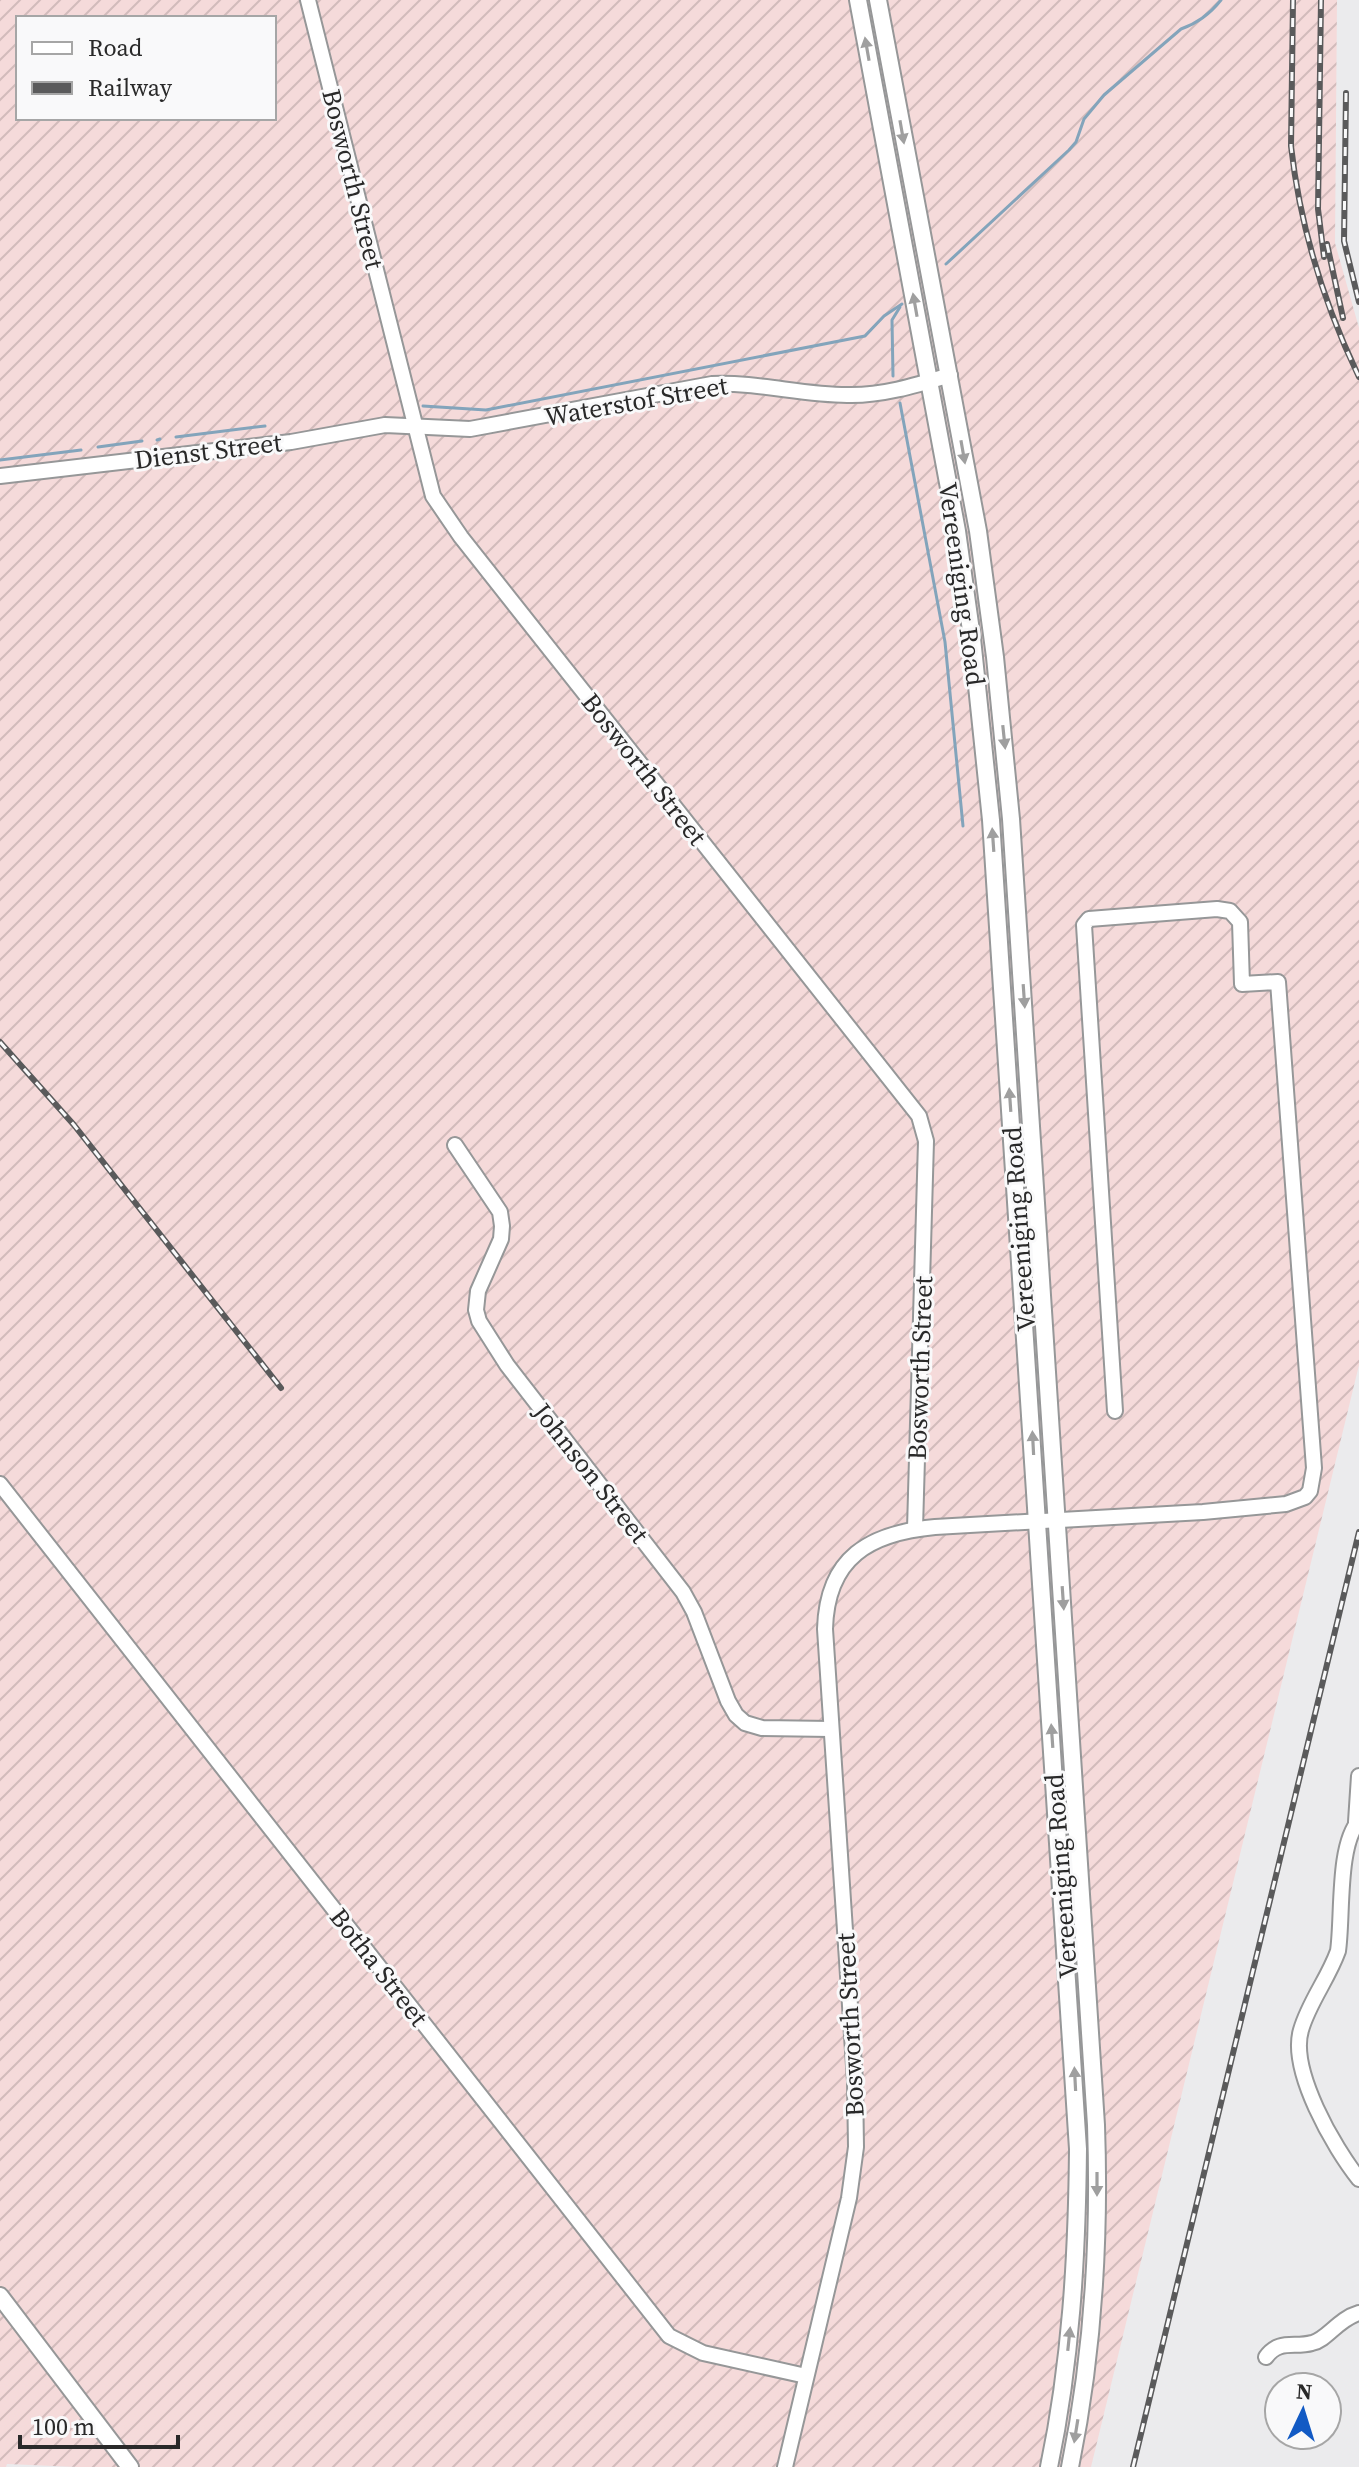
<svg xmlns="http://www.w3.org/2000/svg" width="1359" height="2467" viewBox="0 0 1359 2467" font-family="'Source Serif 4',serif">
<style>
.industrial{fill:url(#industrial-furrows);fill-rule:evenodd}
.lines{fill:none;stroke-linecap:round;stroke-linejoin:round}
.stream{stroke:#83a4bb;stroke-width:3}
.minor-casing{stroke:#969798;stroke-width:18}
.major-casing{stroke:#969798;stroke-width:20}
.minor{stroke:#fff;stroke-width:14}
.major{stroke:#fff;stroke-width:16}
.rail-casing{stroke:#5a5a5b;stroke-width:6}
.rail{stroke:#f9f9fa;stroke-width:3;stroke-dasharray:9;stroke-linecap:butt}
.oneway{fill:#9f9f9f}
.labels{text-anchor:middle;stroke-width:6;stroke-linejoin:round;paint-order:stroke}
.street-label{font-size:26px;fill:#292929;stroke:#f9f9fa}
</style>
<defs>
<pattern id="industrial-furrows" width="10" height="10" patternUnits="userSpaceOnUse" patternTransform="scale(2)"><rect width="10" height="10" fill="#f5dada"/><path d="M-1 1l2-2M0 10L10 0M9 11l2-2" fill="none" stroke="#d2bbbb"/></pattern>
</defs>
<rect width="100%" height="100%" fill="#ebebed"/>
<path class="industrial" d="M0,0H1337L1335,243L1359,328V1365L1091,2467H77L7,2464L6,2467H0ZM18,18H274V118H18Z"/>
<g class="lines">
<g class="stream">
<path d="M946,264L1069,150L1076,142L1084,119L1104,95L1181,29C1198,23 1210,14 1221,0"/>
<path d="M893,376L892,320L900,307"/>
<path d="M900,403L945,642L963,826"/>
<path d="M423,406L486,410L865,336L884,316L902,304"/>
<path d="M176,437L265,426"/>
<path d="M157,440L160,439"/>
<path d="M98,447L142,441"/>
<path d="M0,460L81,450"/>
</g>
<g class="minor-casing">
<g id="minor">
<path d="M308,0L433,496L461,537L919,1116L926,1141L915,1529"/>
<path d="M0,476L291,442L385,425L470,429L712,384C757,382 802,395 847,395C882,396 917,385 950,375"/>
<path d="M455,1145L500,1212L502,1226L501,1239L478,1291L476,1310L479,1321L507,1365L683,1592L694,1612L728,1701L736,1715L745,1723L762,1728L831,1729"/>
<path d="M0,1484L669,2336L703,2353L806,2376"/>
<path d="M1359,1821C1337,1845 1343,1917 1338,1951C1328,1979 1309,2002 1301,2030C1289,2070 1334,2148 1359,2179"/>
<path d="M1356,1822L1359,1776"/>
<path d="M1266,2357C1279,2339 1294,2348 1312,2343C1327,2340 1338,2319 1359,2313"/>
<path d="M785,2467L849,2198L856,2147L855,2081L825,1629C827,1557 870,1533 935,1527L1203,1512L1286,1504L1305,1497L1310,1491L1314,1468L1278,982L1242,984L1240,922L1230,911L1217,909L1089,919L1084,925L1115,1411"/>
</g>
</g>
<g class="major-casing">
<g id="major">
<path d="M858,0L957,531L972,638L991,820L1078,2149C1077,2256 1071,2362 1049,2467"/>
<path d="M878,0L978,531L995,657L1011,819L1096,2125C1100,2239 1093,2355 1070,2467"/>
<path d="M0,2296L130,2467"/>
</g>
</g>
<use href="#minor" class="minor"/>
<use href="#major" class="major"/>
<g class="rail-casing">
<g id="rail">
<path d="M1293,0L1291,146C1300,227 1324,304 1359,377"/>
<path d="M1321,0L1318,209L1324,257"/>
<path d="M1346,93L1344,241L1359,302"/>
<path d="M1327,244L1343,318"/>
<path d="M0,1042L74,1125L281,1388"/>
<path d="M1133,2467L1359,1532"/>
</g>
</g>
<use href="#rail" class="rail"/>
</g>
<defs><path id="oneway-solid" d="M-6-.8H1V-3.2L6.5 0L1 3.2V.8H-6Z" transform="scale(2)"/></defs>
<g class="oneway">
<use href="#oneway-solid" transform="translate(867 49) rotate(-100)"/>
<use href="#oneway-solid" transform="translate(902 132) rotate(80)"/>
<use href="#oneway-solid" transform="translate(915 305) rotate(-100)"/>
<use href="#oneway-solid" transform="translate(963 452) rotate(80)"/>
<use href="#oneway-solid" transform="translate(1004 737) rotate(84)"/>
<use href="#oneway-solid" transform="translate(993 840) rotate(-94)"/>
<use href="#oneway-solid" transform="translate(1024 996) rotate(86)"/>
<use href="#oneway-solid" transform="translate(1010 1100) rotate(-94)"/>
<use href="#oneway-solid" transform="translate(1033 1443) rotate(-93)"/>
<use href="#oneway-solid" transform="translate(1063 1598) rotate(86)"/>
<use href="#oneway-solid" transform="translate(1052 1736) rotate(-94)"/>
<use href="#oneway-solid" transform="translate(1075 2079) rotate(-93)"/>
<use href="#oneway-solid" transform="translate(1097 2184) rotate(90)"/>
<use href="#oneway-solid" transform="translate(1069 2339) rotate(-84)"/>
<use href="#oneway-solid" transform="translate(1076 2431) rotate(99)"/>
</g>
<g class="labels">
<g class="street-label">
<text transform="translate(353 179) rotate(76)" y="9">Bosworth Street</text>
<text transform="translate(636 401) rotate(-10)" y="9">Waterstof Street</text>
<text transform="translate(208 451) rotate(-7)" y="9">Dienst Street</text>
<text transform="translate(962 584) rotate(82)" y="9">Vereeniging Road</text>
<text transform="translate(644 769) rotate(52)" y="9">Bosworth Street</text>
<text transform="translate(1019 1229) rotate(-94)" y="9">Vereeniging Road</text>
<text transform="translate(920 1368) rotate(-88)" y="9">Bosworth Street</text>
<text transform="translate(591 1473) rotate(52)" y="9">Johnson Street</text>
<text transform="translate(1061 1876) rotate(-94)" y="9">Vereeniging Road</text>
<text transform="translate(379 1967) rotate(52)" y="9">Botha Street</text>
<text transform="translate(850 2025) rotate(-93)" y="9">Bosworth Street</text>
</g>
</g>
<rect x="16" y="16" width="260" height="104" fill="#f9f9fa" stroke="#a6a6a6" stroke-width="2"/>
<rect x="32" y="42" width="40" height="12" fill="#ffffff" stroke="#a6a6a6" stroke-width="2"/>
<text x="88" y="56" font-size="24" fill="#292929">Road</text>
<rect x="32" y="82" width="40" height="12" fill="#5a5a5b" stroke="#a6a6a6" stroke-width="2"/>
<text x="88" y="96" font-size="24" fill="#292929">Railway</text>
<g transform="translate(1303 2411) rotate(4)"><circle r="38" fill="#f9f9fa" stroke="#a6a6a6" stroke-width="2"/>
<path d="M0-6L14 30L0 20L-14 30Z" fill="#125ac4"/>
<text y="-12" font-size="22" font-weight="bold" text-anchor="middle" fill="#292929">N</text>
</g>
<path d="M20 2435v12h158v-12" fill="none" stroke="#292929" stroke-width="4"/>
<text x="32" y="2435" font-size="24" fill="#292929" stroke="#f9f9fa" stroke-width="6" paint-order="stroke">100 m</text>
</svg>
